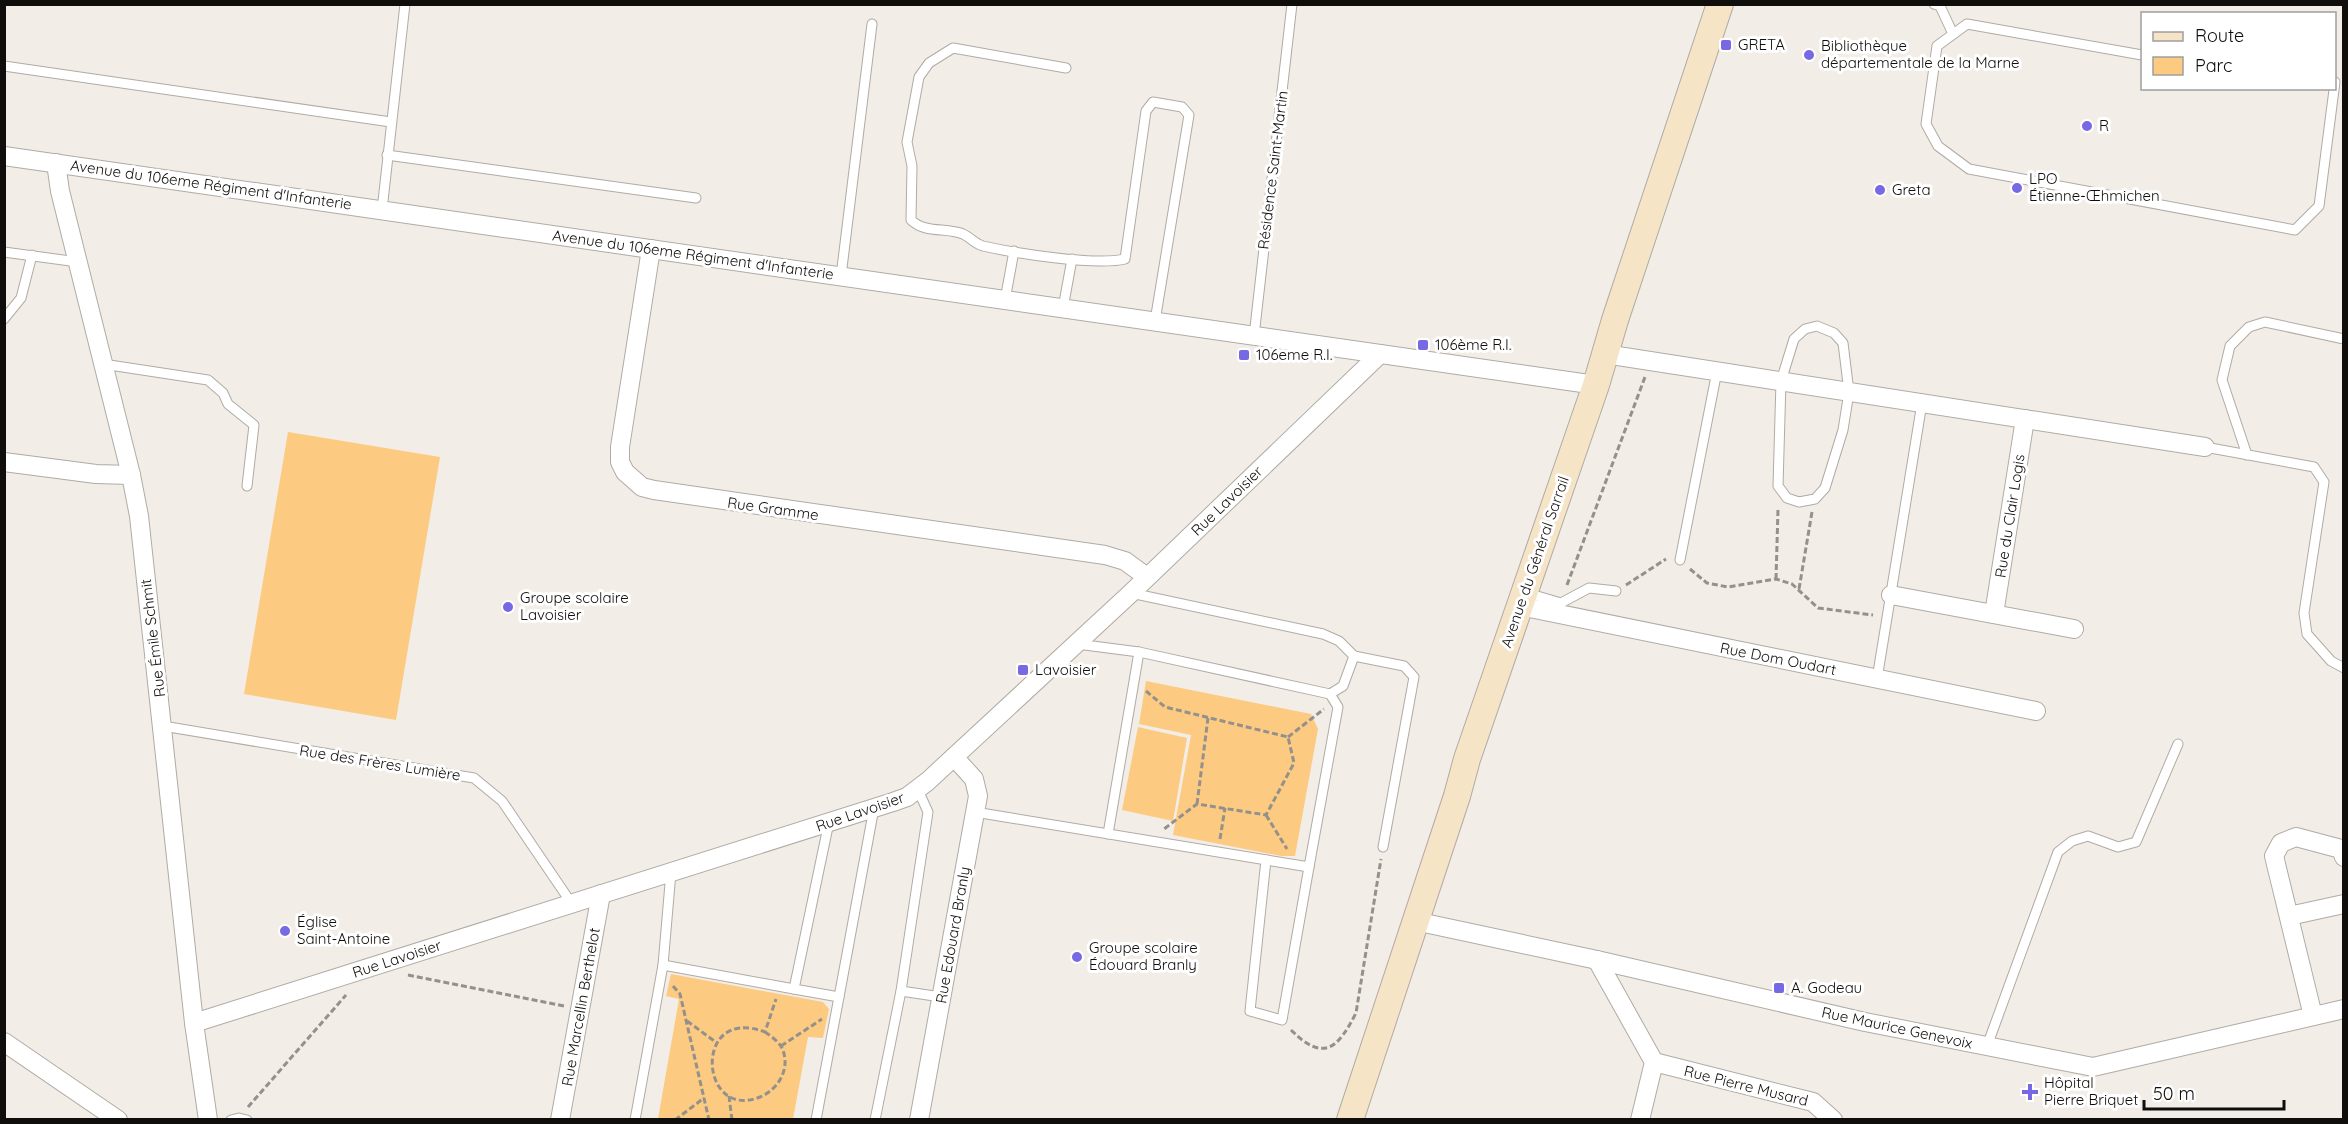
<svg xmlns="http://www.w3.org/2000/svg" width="2348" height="1124" viewBox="0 0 2348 1124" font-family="Quicksand,sans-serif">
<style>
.green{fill:#fdca81}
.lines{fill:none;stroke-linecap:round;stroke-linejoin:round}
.lane-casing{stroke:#b0aba4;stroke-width:11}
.street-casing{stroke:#b0aba4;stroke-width:20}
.secondary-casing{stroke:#b0aba4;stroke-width:28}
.path{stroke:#94918c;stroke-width:3;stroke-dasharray:6 3;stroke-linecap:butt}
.lane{stroke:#fff;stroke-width:9}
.street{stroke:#fff;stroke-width:18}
.secondary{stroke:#f6e4c7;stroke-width:26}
.poi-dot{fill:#7768e3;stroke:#fff;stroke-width:2}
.labels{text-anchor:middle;stroke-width:6;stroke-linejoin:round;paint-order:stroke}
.poi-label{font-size:15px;fill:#100e0c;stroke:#fff;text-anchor:start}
.street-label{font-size:15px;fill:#100e0c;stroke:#fff}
</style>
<rect width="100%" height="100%" fill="#f2ede6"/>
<g class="green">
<path d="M288,432L440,457L396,720L244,694Z"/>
<path d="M1146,681L1311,714L1318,729L1295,856H1281L1173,835L1191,735L1139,724Z"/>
<path d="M1138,727L1187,738L1173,821L1122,810Z"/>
<path d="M671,974L823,1002L829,1009L823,1038L808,1037L793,1119H658L679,999L666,996Z"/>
</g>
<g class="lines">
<g class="lane-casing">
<g id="lane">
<path d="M1934,4L1940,6L1953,34"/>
<path d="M2142,55L1967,24L1937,46L1926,124L1938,146L1969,169L2295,230L2319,206L2335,82"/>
<path d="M4,66L391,122"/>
<path d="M1066,68L953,48L929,63L919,77L907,142L912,166L911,220C926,234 945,227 963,234C970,237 975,244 983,246C1014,253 1095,266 1125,259L1146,111L1153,102L1182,107L1189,115L1155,321"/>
<path d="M387,155L696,198"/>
<path d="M382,210L405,4"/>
<path d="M4,252L78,262"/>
<path d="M841,276L872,24"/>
<path d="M1005,300L1014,251"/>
<path d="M1063,308L1072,259"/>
<path d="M4,319L21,298L32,255"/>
<path d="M1817,326L1834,333L1843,343L1849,392L1843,430L1825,488L1815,499L1799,502L1787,498L1778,486L1781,381L1794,339L1805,329Z"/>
<path d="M1254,336L1292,4"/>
<path d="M103,364L208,380L223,393L228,404L254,425L247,486"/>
<path d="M2205,447L2314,467L2324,482L2304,613L2307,634L2331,661L2344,668"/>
<path d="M2247,455L2222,380L2230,346L2249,327L2265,322L2344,339"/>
<path d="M1680,560L1717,371"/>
<path d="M1527,593L1561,603L1589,588L1616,591"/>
<path d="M1077,644L1139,652L1330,694L1343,686L1354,656L1339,641L1323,634L1131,593"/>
<path d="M1354,656L1404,666L1414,677L1383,847"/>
<path d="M1877,679L1922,403"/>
<path d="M163,726L474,778L502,801L572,904"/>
<path d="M918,790L928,812L901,991L941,997"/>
<path d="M975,812L1309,867L1338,707L1330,694"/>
<path d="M829,822L794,989L839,997L874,808"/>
<path d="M1108,834L1139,652"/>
<path d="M1266,860L1250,1011L1282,1020L1309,867"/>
<path d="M663,965L794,989"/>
<path d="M1987,1046L2058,852L2072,841L2088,836L2118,847L2136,842L2178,744"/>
<path d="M231,1120L239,1118L247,1120"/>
<path d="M635,1120L663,965L671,872"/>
<path d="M816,1120L839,997"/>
<path d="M875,1120L901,991"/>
</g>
</g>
<g class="street-casing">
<g id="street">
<path d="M4,156L1596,385"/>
<path d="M56,163L60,191L131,475L139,516L194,1023L208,1120"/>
<path d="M651,249L620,447V462L625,472L642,487L654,490L1105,555L1125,561L1147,577"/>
<path d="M1605,354L2205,447"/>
<path d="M4,462L96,474L131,475"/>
<path d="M1891,595L2074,629"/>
<path d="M1520,606L2036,711"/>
<path d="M1994,614L2025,419"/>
<path d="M2289,916L2344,904"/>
<path d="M1415,921L1597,960L1865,1022L2093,1067L2344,1009"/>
<path d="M1597,960L1654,1062L1640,1120"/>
<path d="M2313,1016L2274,856L2281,843L2296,837L2341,849L2344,857"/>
<path d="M194,1023L893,802L907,797L928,781L1131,593L1380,354"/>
<path d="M4,1042L118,1120"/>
<path d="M1654,1062L1813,1102L1833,1120"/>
<path d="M560,1120L601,894"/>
<path d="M919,1120L978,796L974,779L954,757"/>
</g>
</g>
<g class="secondary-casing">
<path id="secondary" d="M1350,1120L1457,796L1467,759L1596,385L1615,320L1720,4"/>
</g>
<g class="path">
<path d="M1690,569L1707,583L1728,587L1776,579L1792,584L1818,608L1873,615"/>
<path d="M1776,579L1778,509"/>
<path d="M1567,585L1645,377"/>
<path d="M1626,585L1666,559"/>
<path d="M1799,589L1812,512"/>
<path d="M1146,691L1165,707L1288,737L1294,763L1266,815L1197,804L1164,829"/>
<path d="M1288,737L1324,709"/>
<path d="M1197,804L1208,718"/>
<path d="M1266,815L1287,849"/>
<path d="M1220,839L1225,808"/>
<path d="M408,975L564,1006"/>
<path d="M673,986L680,994L709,1120"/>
<path d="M687,1021L717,1043"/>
<path d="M1291,1030C1324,1063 1338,1048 1356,1013L1381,859"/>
<path d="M765,1032C771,1036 779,1042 782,1048C791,1068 779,1089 760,1097C699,1122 692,1004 765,1032L776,999"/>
<path d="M781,1046L822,1019"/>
<path d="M729,1096L732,1120"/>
<path d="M248,1107L346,995"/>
<path d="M675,1120L704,1098"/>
</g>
<use href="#lane" class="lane"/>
<use href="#street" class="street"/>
<use href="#secondary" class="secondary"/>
</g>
<g class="poi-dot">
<rect x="1720" y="39" width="12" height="12" rx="3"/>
<circle cx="1809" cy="55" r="6"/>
<circle cx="2087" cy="126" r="6"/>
<circle cx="2017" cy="188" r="6"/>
<circle cx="1880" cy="190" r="6"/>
<rect x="1417" y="339" width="12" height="12" rx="3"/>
<rect x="1238" y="349" width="12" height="12" rx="3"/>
<circle cx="508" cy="607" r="6"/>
<rect x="1017" y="664" width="12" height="12" rx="3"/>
<circle cx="285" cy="931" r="6"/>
<circle cx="1077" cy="957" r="6"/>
<rect x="1773" y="982" width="12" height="12" rx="3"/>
<path d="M2027 1083h6v6h6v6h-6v6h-6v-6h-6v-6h6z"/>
</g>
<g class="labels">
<g class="poi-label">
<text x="1738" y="50">GRETA</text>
<text x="1821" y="51">Bibliothèque<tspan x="1821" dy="17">départementale de la Marne</tspan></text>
<text x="2099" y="131">R</text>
<text x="2029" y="184">LPO<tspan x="2029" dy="17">Étienne-Œhmichen</tspan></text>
<text x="1892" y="195">Greta</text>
<text x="1435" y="350">106ème R.I.</text>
<text x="1256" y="360">106eme R.I.</text>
<text x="520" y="603">Groupe scolaire<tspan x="520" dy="17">Lavoisier</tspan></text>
<text x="1035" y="675">Lavoisier</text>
<text x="297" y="927">Église<tspan x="297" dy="17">Saint-Antoine</tspan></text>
<text x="1089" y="953">Groupe scolaire<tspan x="1089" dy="17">Édouard Branly</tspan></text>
<text x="1791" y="993">A. Godeau</text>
<text x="2044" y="1088">Hôpital<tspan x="2044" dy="17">Pierre Briquet</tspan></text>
</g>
<g class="street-label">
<text transform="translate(1273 170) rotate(-83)" y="5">Résidence Saint-Martin</text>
<text transform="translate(211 185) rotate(8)" y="5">Avenue du 106eme Régiment d'Infanterie</text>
<text transform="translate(693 255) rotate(8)" y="5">Avenue du 106eme Régiment d'Infanterie</text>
<text transform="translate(1227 501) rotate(-44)" y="5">Rue Lavoisier</text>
<text transform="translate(773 509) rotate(8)" y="5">Rue Gramme</text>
<text transform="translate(2010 516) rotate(-81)" y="5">Rue du Clair Logis</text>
<text transform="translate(1535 562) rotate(-71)" y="5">Avenue du Général Sarrail</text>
<text transform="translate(153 638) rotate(-97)" y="5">Rue Émile Schmit</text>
<text transform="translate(1778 659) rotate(11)" y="5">Rue Dom Oudart</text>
<text transform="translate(380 763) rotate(9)" y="5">Rue des Frères Lumière</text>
<text transform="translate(860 812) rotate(-19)" y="5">Rue Lavoisier</text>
<text transform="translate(953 935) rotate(-80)" y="5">Rue Edouard Branly</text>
<text transform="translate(397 959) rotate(-18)" y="5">Rue Lavoisier</text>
<text transform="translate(581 1007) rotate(-80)" y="5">Rue Marcellin Berthelot</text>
<text transform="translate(1897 1028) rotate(12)" y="5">Rue Maurice Genevoix</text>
<text transform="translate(1746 1086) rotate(14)" y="5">Rue Pierre Musard</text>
</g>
</g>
<rect width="2348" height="1124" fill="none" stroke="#100e0c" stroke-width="12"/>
<rect x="2141" y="12" width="195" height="78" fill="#ffffff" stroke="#9f9f9e" stroke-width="1.5"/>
<rect x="2153" y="32" width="30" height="9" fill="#f6e4c7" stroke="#9f9f9e" stroke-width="1.5"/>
<text x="2195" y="42" font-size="18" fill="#100e0c">Route</text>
<rect x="2153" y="57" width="30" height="18" fill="#fdca81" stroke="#9f9f9e" stroke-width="1.5"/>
<text x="2195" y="72" font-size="18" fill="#100e0c">Parc</text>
<path d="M2144 1100v9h140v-9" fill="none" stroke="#100e0c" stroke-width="3"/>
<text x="2153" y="1100" font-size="18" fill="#100e0c" stroke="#ffffff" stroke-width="4.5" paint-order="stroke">50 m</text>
</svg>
